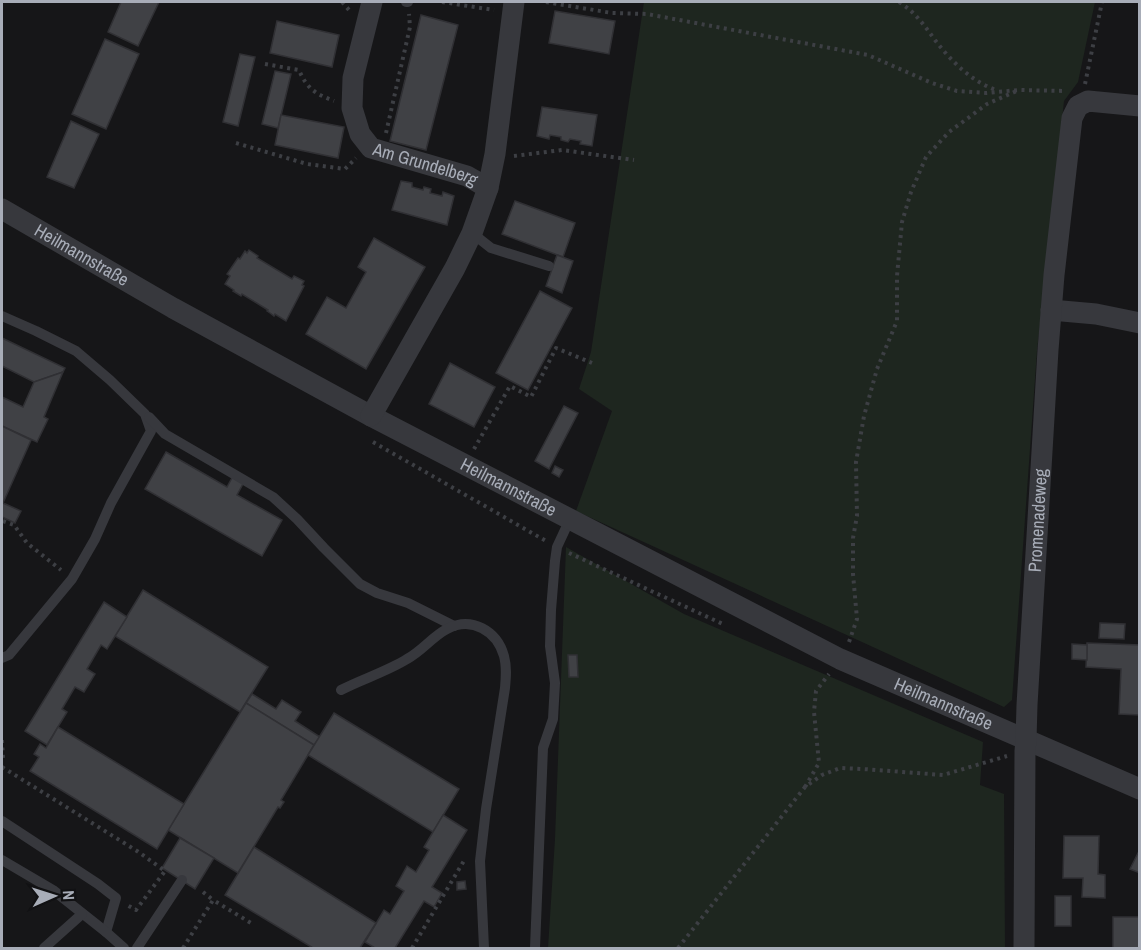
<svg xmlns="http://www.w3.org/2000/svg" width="1141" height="950" viewBox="0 0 1141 950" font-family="'Archivo Narrow',sans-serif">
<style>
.green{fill:#1e261f}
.building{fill:#404145;stroke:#303034;stroke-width:1.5}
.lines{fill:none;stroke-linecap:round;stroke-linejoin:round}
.path{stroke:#3d3f44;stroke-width:4;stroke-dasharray:3 4.5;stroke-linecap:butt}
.service{stroke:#37383d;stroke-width:10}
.minor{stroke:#37383d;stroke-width:21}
.labels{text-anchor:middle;stroke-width:4.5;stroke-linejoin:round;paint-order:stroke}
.street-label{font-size:18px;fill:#a8adb8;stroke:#111113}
</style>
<rect width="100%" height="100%" fill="#161618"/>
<g class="green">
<path d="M644,2H1095L1078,82L1064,101L1037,351L1012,700L1004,707L576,511L612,411L579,389L591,352Z"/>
<path d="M566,547L684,614L983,742L980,785L1004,794L1005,948H548L555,839Z"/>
</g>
<g class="building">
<path d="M121,2H159L138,46L108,32Z"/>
<path d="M555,11L615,21L609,54L549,43Z"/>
<path d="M421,15L458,25L426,150L390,141Z"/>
<path d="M277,21L339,35L332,67L270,53Z"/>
<path d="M105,39L139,54L106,129L72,114Z"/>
<path d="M240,54L255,57L238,126L223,122Z"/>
<path d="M275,71L291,74L278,128L262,124Z"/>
<path d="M542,107L597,115L592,146L580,144L581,141L570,139L568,142L561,140V137L550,135L549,139L537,136Z"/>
<path d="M281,115L344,127L338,158L275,145Z"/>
<path d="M71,121L99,134L74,188L47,177Z"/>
<path d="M401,181L412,183V187L423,190L424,187L431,189L430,193L442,196L443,192L454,196L447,225L392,210Z"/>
<path d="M515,201L575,223L563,257L502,234Z"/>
<path d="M374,238L425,267L366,369L306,334L327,297L346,308L366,272L358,267Z"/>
<path d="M249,250L258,256L257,258L292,279L294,276L304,281L302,285L304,286L286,321L275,314L274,316L270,313L267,311L268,310L242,294L241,296L233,291L234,290L225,284L230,276L227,274L238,258L240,259L245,251L247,253Z"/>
<path d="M557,255L573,261L562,293L546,286Z"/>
<path d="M540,291L572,308L528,390L496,373Z"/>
<path d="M2,338L65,368L63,372L34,382L2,366Z"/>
<path d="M450,363L495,387L474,427L429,404Z"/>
<path d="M63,372L44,417L48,419L37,442L2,426V397L23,407L34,382Z"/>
<path d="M564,406L578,413L549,469L535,461Z"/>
<path d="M2,426L31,440L3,503L21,511L15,523L2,517Z"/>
<path d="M166,452L227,487L233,476L244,482L237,495L282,520L262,556L145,489Z"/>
<path d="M555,466L563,470L559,477L552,473Z"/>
<path d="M143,590L268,667L240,712L115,636Z"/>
<path d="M104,602L127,617L107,649L101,645L87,669L95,674L84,692L75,687L62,709L67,712L47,745L25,731Z"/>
<path d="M1100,623L1125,624L1124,639L1099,638Z"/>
<path d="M1087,643L1140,645V715L1119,714L1121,669L1086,667Z"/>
<path d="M1072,644L1087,645V660L1072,659Z"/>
<path d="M568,655H577L578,677H569Z"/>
<path d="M252,694L276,709L282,700L301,712L295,721L320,737L314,745L246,703Z"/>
<path d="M246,703L314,745L281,800L284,802L280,808L278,807L238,873L168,830Z"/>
<path d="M334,713L459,789L433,832L308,755Z"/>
<path d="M58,727L184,804L157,849L30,771L39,757L34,754L40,744L46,748Z"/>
<path d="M443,815L467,830L432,887L442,893L434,907L424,901L395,948H375L365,942L384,910L390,914L404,891L396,886L407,866L416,872L429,850L424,847Z"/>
<path d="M1064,836H1099L1098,874L1105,875V898L1082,897L1083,878H1063Z"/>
<path d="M180,838L214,858L195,889L162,868Z"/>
<path d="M254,847L376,923L360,948H313L225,895Z"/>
<path d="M1140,849V873L1130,869Z"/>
<path d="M465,881L466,889L457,890V882Z"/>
<rect x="1055" y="896" width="16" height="30"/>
<rect x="1113" y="917" width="27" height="31"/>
</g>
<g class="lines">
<g class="path">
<path d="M342,2L349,10"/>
<path d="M442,2L494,10"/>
<path d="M546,2L612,13L647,14L868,55L932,83L957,91L986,93L1019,90L1065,91"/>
<path d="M899,2C915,12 924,25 935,40C951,61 971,81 996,90"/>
<path d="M265,64L299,70C307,89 316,94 334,101"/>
<path d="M1085,84L1102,2"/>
<path d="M386,133L410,27L409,14"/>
<path d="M236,143L307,164L345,169L356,158"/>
<path d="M514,156L562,150L634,160"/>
<path d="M373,442L546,541"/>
<path d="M474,449L510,386L531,397L556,348L592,363"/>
<path d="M3,521L14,525L27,543L61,570"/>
<path d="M569,553L725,625"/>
<path d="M849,642L857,619L853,574V538L857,516L856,462L864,416L877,369L897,321V276L902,222L911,192L926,157L949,132L987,104L1019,90"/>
<path d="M2,740L3,758L2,762"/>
<path d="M2,767L137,851L165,871L136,910L127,905"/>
<path d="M805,787L819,763L814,712L816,691L829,674"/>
<path d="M203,892L213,900"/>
<path d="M183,948L213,900L251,923"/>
<path d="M412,948L465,859"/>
<path d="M678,948L805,787L822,775L840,768L863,769L943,775L1007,756"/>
</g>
<g class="service">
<path d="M406,2H408"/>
<path d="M472,233L491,248L549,266"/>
<path d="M2,316L36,331L76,351L110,380L145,414L151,431L111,503L95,539L72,579L9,655L2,658"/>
<path d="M149,417L165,434L273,497L297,519L324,548L360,584L377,593L408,603L454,626"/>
<path d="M341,690C362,679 386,672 407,659C422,651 433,636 447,629C472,616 497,631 504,656C507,667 506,677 505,688L486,809L480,861L484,948"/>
<path d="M2,821L98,884L116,898L106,932"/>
<path d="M2,860L53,890L106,932L124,948"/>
<path d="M44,948L82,914"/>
<path d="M137,948L182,880"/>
<path d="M535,948L543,748L553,719L555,683L550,646L551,610L555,561L557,547L570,519"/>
</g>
<g class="minor">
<path id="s1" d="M372,2L353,78L352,108L360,134L371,148L467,176L488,188"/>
<path id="s2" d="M2,209L173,308L371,416L840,659L1140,789"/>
<path d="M1051,310L1096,314L1140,323"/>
<path d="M371,416L455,268L472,233L488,188L495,154L514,2"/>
<path id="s3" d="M1024,948L1025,751L1026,740L1027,705L1048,350L1054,275L1072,118L1078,106L1088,101L1140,106"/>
</g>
</g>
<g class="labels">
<g class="street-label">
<text dy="6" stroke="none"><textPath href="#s1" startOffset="210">Am Grundelberg</textPath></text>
<text dy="6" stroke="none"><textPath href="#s2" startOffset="92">Heilmannstraße</textPath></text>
<text dy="6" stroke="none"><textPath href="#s2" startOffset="578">Heilmannstraße</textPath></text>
<text dy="6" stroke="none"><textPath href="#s3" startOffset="428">Promenadeweg</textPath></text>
<text dy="6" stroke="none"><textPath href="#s2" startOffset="1064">Heilmannstraße</textPath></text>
</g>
</g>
<rect width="1141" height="950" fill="none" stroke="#a8adb8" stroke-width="6"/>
<g transform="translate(54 896) rotate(87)" stroke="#111113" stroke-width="4.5" paint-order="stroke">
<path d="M0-4.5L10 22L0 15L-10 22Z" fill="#a8adb8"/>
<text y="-9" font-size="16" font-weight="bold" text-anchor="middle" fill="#a8adb8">N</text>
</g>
</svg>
